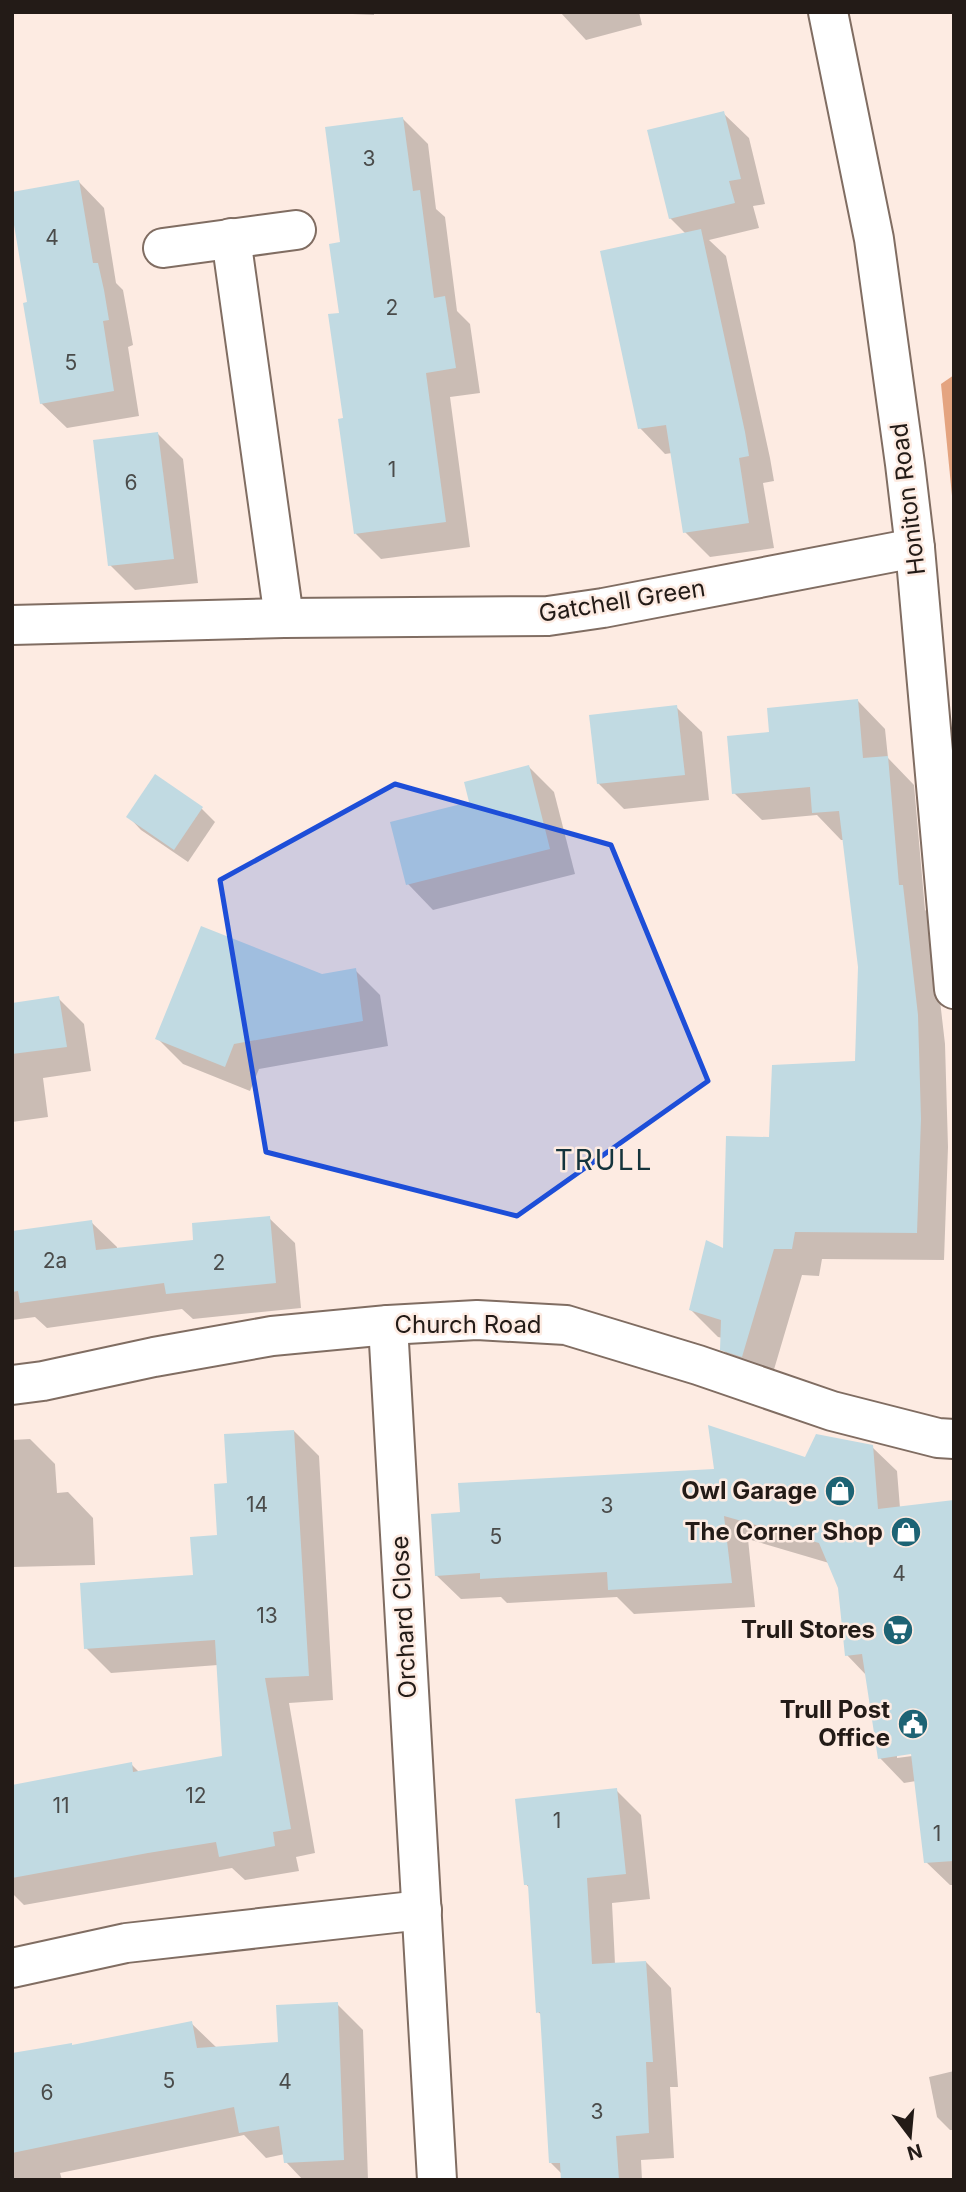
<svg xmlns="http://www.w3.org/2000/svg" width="966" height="2192" viewBox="0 0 966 2192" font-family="Inter,sans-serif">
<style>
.forest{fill:#e4a480}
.shadow{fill:#0003;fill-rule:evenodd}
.building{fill:#c1dae2}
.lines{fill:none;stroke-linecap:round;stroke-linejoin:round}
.street-casing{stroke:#806d62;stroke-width:42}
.secondary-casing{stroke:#806d62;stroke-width:42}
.street{stroke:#fff;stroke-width:38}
.secondary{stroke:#fff;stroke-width:38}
.marked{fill:#1d4ed8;fill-opacity:0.2;stroke:#1d4ed8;stroke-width:5;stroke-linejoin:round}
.labels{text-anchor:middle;stroke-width:5;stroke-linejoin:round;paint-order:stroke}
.number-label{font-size:21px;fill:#4a4b4a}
.street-label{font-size:24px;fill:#231b17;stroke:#fdebe2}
.poi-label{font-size:24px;font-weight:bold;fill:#231b17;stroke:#fdebe2;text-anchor:end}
.quarter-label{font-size:28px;letter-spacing:2px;fill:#14343c;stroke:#fdebe2}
</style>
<rect width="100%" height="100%" fill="#fdebe2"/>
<path class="forest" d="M954,375V516L941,384Z"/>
<g class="shadow">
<path d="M309,12H374V15Z"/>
<path d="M560,12H639L642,25L586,40Z"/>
<path d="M723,113L749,138L765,204L753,206L759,228L709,240L726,256L770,458L774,481L763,483L774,548L710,557L685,532L672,453L665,454L640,428L686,234L670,218Z"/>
<path d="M403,119L428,144L436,209L445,217L457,311L470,324L480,393L450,397L470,547L381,559L356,534L345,420L341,315L342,244Z"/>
<path d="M79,182L104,208L116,283L123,290L133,345L128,347L139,416L67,428L41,403L29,303Z"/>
<path d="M158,434L183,459L198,583L135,590L110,565Z"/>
<path d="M858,701L885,729L888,758L914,785L925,910L930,914L945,1044L948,1147L944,1260L822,1259L819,1276L802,1275L770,1383L750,1377L722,1349L723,1338L718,1337L690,1309L725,1250L770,1139L856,1062L860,967L844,840H841L817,815L762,820L734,793L771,734Z"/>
<path d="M676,707L702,732L709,800L624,809L598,783Z"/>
<path d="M529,767L554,792L575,874L433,910L408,884L471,803Z"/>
<path d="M155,776L202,809L215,822L188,862L141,830L128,816Z"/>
<path d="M355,970L380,995L388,1046L259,1069L250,1091L183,1064L157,1038L321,975Z"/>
<path d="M58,998L84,1024L91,1071L43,1078L48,1117L12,1122V1005Z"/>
<path d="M269,1218L295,1243L301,1308L193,1319L182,1309L47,1328L35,1317L12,1320V1233L91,1222L117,1247V1250L195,1241Z"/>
<path d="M294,1431L319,1456L333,1700L289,1703L315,1853L296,1857L299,1871L245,1880L232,1868L24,1905L12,1893V1787L131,1764L139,1772L224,1757L218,1665L111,1673L86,1648L195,1577L219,1536L229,1485Z"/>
<path d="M30,1439L55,1464L57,1493L68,1492L93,1518L95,1565L12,1567V1440Z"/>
<path d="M872,1447L897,1471L900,1508L954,1501V1885H950L925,1861L916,1781L904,1783L880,1758L867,1676L847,1655L840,1587L829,1563L748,1539L755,1607L634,1614L617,1597L507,1603L501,1597L461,1599L436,1575L461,1514ZM919,1751L920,1755L897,1758V1755Z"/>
<path d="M616,1790L641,1815L650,1899L612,1903L615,1964L646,1962L671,1988L678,2087H670L674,2158L641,2160L642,2180H563V2175L551,2163L542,2015L538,2012L530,1889L526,1884Z"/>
<path d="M337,2004L363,2030L368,2180H303L286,2162L285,2154L266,2158L244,2135L60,2173L62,2180H12V2055L73,2046L191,2023L217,2048L280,2043Z"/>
<path d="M954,2071V2130H950L937,2117L929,2077Z"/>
</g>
<g class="building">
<path d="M724,111L741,179L729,181L735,203L669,219L647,130Z"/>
<path d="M403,117L413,191L420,190L434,298L445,296L456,368L426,373L446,522L354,534L338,419L343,418L328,314L339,313L329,244L340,242L325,127Z"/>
<path d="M79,180L93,263H98L104,290L109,320L103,321L114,391L40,404L23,303L27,302L12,213V192Z"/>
<path d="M701,229L745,432L749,456L739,458L749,523L683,533L666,425L638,429L600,251Z"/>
<path d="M158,432L174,559L108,566L93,440Z"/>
<path d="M858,699L863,758L888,756L899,885H903L918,1015L921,1119L917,1233L795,1232L792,1249H774L742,1357L720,1350L721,1320L689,1310L706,1240L723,1248L726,1136L769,1137L772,1065L855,1061L858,967L839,811L812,813L810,787L732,794L727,736L769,732L767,708Z"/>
<path d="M677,705L685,775L597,784L589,715Z"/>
<path d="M529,765L550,849L406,885L390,822L469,802L464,782Z"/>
<path d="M155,774L203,807L174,850L126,817Z"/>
<path d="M201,926L322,974L356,968L363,1021L234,1044L225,1067L155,1039Z"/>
<path d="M59,996L67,1047L12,1054V1003Z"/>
<path d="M270,1216L276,1283L166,1294L164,1283L20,1303L18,1291L12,1292V1231L92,1220L96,1250L193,1240L192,1223Z"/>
<path d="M708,1425L805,1457L816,1434L873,1445L878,1509L954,1500V1861L924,1863L911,1754L878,1759L862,1654L845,1656L838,1588L819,1543L724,1516L732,1583L608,1590L607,1572L480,1579V1573L435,1576L431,1514L460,1512L458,1483L714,1469Z"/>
<path d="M294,1430L309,1676L265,1678L291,1829L273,1832L275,1846L219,1857L216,1842L148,1853L12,1878V1785L132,1762L133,1772L222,1756L215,1640L84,1649L80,1583L193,1575L190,1537L217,1535L214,1484L227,1483L224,1434Z"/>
<path d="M617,1788L626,1874L587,1878L592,1964L646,1961L653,2062H646L649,2133L616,2136L619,2180H561L560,2163H549L540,2012L536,2013L528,1885H524L515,1799Z"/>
<path d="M338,2002L344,2160L284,2163L279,2126L239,2133L234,2107L12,2153V2053L72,2043V2045L192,2021L197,2048L278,2042L276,2005Z"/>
</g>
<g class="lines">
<g class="street-casing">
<g id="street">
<path d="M231,238L284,618"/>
<path d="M163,248L296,230"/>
<path d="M12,625L284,618L548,616L603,608L915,548"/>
<path d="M388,1325L437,2180"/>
<path d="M12,1385L43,1381L154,1357L272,1336L388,1325L477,1320L566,1325L698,1365L832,1411L938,1438L954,1439"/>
<path d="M12,1968L126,1943L422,1910"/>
</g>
</g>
<g class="secondary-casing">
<path id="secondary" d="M828,12L874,239L905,464L915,548L954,989"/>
</g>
<use href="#street" class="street"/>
<use href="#secondary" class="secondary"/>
</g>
<path class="marked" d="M395,784L611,845L708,1081L517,1216L266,1152L220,880Z"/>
<defs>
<g id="shop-disc" transform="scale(1.575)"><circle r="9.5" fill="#1d6374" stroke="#fdebe2"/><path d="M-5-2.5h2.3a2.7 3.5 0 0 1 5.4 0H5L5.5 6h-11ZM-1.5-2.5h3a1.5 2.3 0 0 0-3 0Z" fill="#fff"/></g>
<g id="supermarket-disc" transform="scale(1.575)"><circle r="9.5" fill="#1d6374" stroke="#fdebe2"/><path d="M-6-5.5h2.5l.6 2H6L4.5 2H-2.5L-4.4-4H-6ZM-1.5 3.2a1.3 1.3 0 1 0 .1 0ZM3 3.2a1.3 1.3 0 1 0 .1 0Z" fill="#fff"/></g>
<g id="civic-disc" transform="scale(1.575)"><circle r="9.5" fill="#1d6374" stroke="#fdebe2"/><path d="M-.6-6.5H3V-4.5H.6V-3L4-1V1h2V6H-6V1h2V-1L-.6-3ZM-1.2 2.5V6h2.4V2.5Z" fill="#fff"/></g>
</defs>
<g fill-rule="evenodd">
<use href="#shop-disc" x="840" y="1491"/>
<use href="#shop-disc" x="906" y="1532"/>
<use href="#supermarket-disc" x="898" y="1630"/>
<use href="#civic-disc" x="913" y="1724"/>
</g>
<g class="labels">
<g class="number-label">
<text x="369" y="166">3</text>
<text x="52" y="245">4</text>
<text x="392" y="315">2</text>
<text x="71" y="370">5</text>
<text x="392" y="477">1</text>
<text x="131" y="490">6</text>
<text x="55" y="1268">2a</text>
<text x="219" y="1270">2</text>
<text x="257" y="1512">14</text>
<text x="607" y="1513">3</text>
<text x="496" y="1544">5</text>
<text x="899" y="1581">4</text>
<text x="267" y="1623">13</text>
<text x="196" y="1803">12</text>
<text x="61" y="1813">11</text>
<text x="557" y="1828">1</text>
<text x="937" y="1841">1</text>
<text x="169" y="2088">5</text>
<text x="285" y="2089">4</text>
<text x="47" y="2100">6</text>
<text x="597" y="2119">3</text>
</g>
<g class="street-label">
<text transform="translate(908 499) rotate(-97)" y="8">Honiton Road</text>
<text transform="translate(622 601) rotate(-9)" y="8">Gatchell Green</text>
<text x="468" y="1333">Church Road</text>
<text transform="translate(404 1617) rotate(-93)" y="8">Orchard Close</text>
</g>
<g class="poi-label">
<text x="817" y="1499">Owl Garage</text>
<text x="883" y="1540">The Corner Shop</text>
<text x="875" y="1638">Trull Stores</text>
<text x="890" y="1718">Trull Post<tspan x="890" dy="28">Office</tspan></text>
</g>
<g class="quarter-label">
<text x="604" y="1170">TRULL</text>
</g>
</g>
<rect width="966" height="2192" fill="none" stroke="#231b17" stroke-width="28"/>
<g transform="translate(910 2136) rotate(164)" stroke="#fdebe2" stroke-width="5" paint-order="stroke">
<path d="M0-5L12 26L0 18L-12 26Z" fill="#231b17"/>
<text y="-10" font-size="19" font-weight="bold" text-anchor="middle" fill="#231b17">N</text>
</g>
</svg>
